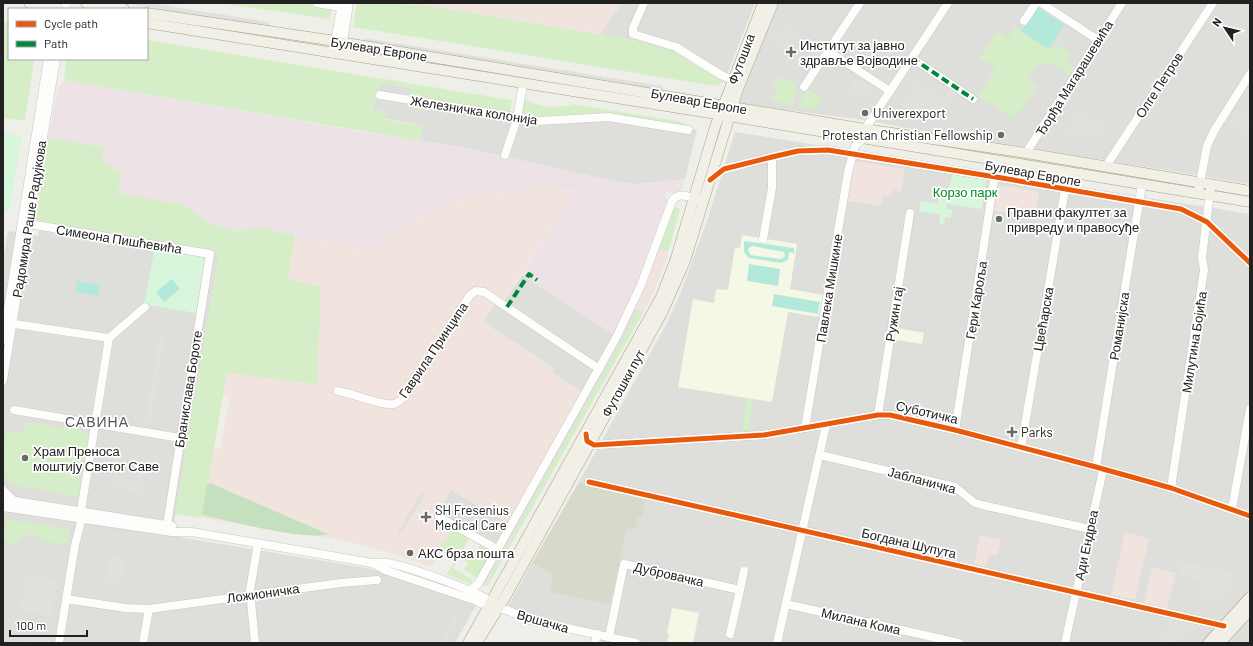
<svg xmlns="http://www.w3.org/2000/svg" width="1253" height="646" viewBox="0 0 1253 646" font-family="Barlow,sans-serif">
<style>
.residential{fill:#dededb}
.commercial{fill:#f1e4df}
.industrial{fill:#ede3e7}
.education{fill:#f6f8e6}
.construction{fill:#d7d9cb}
.grass{fill:#d6eec7}
.forest{fill:#c5e0be}
.park{fill:#d7f6dc}
.pitch{fill:#b3e9da;fill-rule:evenodd}
.parking{fill:#e0e0dd}
.lines{fill:none;stroke-linecap:round;stroke-linejoin:round}
.minor-casing{stroke:#c8c8c6;stroke-width:9}
.major-casing{stroke:#a6a085;stroke-width:11}
.minor{stroke:#fdfdfc;stroke-width:8}
.major{stroke:#f2efe6;stroke-width:10}
.quiet{stroke:#00873e;stroke-width:4;stroke-dasharray:8 4;stroke-linecap:butt}
.cycleway-casing{stroke:#fff;stroke-width:8}
.cycleway{stroke:#e8590c;stroke-width:5}
.poi-dot{fill:#696967;stroke:#fff;stroke-width:1.5}
.labels{text-anchor:middle;stroke-width:3.5;stroke-linejoin:round;paint-order:stroke}
.poi-label{font-size:13px;fill:#212121;stroke:#fff;text-anchor:start}
.street-label{font-size:13px;fill:#212121;stroke:#fff}
.park-label{font-size:13px;fill:#068823;stroke:#fff}
.neighbourhood-label{font-size:14px;letter-spacing:1px;fill:#545454;stroke:#fff}
</style>
<rect width="100%" height="100%" fill="#efefea"/>
<g class="residential">
<path d="M622,3H755L724,82L679,54L600,34Z"/>
<path d="M779,3H1250V184L1013,145L948,136L870,121L737,103Z"/>
<path d="M381,83L412,88L410,95L510,114H608L697,130L685,179L638,184L617,182L461,147L421,141L423,126L385,118L372,109Z"/>
<path d="M735,132L1250,214V643H597L598,637L538,619L508,606L532,563L553,574L550,592L610,605L627,528L638,517L641,518L646,500L579,482L667,323L681,292L707,221Z"/>
<path d="M41,223L219,253L172,536L366,568L389,574L477,604L455,643H3V261L8,231L38,236Z"/>
<path d="M522,275L615,335L584,393L552,373L554,368L483,322L499,298L504,301Z"/>
<path d="M451,490L510,524L494,552L433,519Z"/>
</g>
<g class="commercial">
<path d="M382,3H622L600,34L424,5Z"/>
<path d="M854,161L905,169L901,192L893,190L892,196L883,195L881,206L846,201Z"/>
<path d="M997,185L1039,192L1035,217L992,210Z"/>
<path d="M547,187L575,192L504,301L499,298L483,322L554,368L553,373L584,393L510,524L451,490L434,518L452,529L431,567L395,554L345,541L202,518L214,448L220,449L230,397L224,396L227,372L317,383L288,279L295,235L349,246L371,254L405,224L437,206L478,195Z"/>
<path d="M658,249L668,252L666,261L652,296L643,313L635,308Z"/>
<path d="M1125,532L1149,538L1135,600L1111,595Z"/>
<path d="M980,535L1001,540L997,555L989,554L986,567L974,564Z"/>
<path d="M1152,567L1176,573L1167,609L1144,603Z"/>
</g>
<path class="industrial" d="M64,80L364,132L461,147L617,182L638,184L685,179L681,193L666,192L665,198L668,199L655,243L615,335L522,275L575,191L547,187L478,195L437,206L405,224L371,254L349,246L261,228L235,231L207,222L182,204L118,193L101,161L105,147L48,138L58,88Z"/>
<g class="education">
<path d="M742,235L797,244L790,289L823,295L819,317L788,312L772,402L678,387L693,299L714,303L716,289L728,290L735,248H740Z"/>
<path d="M893,327L924,333L922,344L891,339Z"/>
<path d="M672,608L699,613L693,643H667L669,634L667,633Z"/>
</g>
<path class="construction" d="M579,482L646,500L642,518L638,517L635,529L627,528L610,605L550,592L553,574L532,563Z"/>
<g class="grass">
<path d="M219,3H336L329,19Z"/>
<path d="M357,3L424,5L641,41L679,54L724,82L716,86L353,27Z"/>
<path d="M3,22L9,23V59H34L25,121L3,118Z"/>
<path d="M1015,27L1049,50L1056,45L1072,53L1067,62L1075,68L1070,75L1051,64H1038L1028,78L1037,87L1014,119L977,96L995,70L991,64L980,58L997,31L1008,38Z"/>
<path d="M147,40L512,100L510,114L410,96L411,88L381,83L372,109L386,112L385,119L423,126L421,141L64,80L67,59H147Z"/>
<path d="M778,77L794,83L797,88L793,105L770,100L778,89L772,87Z"/>
<path d="M808,89L822,98L816,109L798,106Z"/>
<path d="M523,98C536,107 559,109 573,104L683,122L691,128L608,114L539,118L519,116Z"/>
<path d="M741,113L1187,184V185L1156,182Z"/>
<path d="M48,138L105,147L102,161L122,173L118,193L182,204L207,222L235,231L261,228L295,235L288,279L321,287L317,384L227,373L202,518L175,514L219,253L34,222Z"/>
<path d="M675,207L680,209L668,252L658,249L671,208Z"/>
<path d="M638,310L643,313L488,585L484,587Z"/>
<path d="M747,398L753,399L749,433H742Z"/>
<path d="M29,422L89,432L78,497L11,484C0,470 4,451 6,433L10,431L23,433L25,425Z"/>
<path d="M7,519L71,530L67,545L46,542L34,535H25L15,544L3,540Z"/>
<path d="M452,529L469,538L463,549L474,556L480,545L494,552L479,579L464,570L468,563L459,558L453,568L473,580L471,584L447,574L457,558L441,548Z"/>
</g>
<path class="forest" d="M210,483L328,534C303,541 231,521 202,515L207,485Z"/>
<g class="park">
<path d="M3,133L22,136L9,212L3,211Z"/>
<path d="M952,175L986,180L982,209L947,204L946,209L952,210L951,218L945,217L944,224L939,223L940,214L919,211L920,201L938,203L939,195L944,196V193L948,194Z"/>
<path d="M155,248L203,257L205,259L196,313L144,304Z"/>
</g>
<g class="pitch">
<path d="M1037,7L1064,25L1049,49L1021,31Z"/>
<path d="M744,241L794,248V253L789,252L788,260L781,263L749,258L744,252ZM752,246L784,252L785,256L781,259L750,255L748,249Z"/>
<path d="M749,264L780,269L778,286L747,281Z"/>
<path d="M172,279L180,289L164,302L156,292Z"/>
<path d="M77,281L100,285L98,296L76,292Z"/>
<path d="M774,294L820,302L818,314L772,306Z"/>
</g>
<g class="parking">
<path d="M121,3H149L268,22L270,27Z"/>
<path d="M787,25L798,32L786,49L770,38L773,34L779,38Z"/>
<path d="M364,38L662,86L664,91L366,42Z"/>
<path d="M859,74L873,83L863,98L845,95Z"/>
<path d="M918,82L943,99L950,88L956,92L940,115L900,108Z"/>
<path d="M1070,106L1104,128L1100,138L1067,132L1066,130L1076,119L1066,112Z"/>
<path d="M1236,110L1250,120V135L1229,121Z"/>
<path d="M45,227L153,245L152,252L44,235Z"/>
<path d="M141,303L149,312L117,339L109,330Z"/>
<path d="M635,309L638,310L622,341L484,586L481,584Z"/>
<path d="M25,320L97,330L96,342L24,331Z"/>
<path d="M159,335L165,336L151,423L145,422Z"/>
<path d="M101,349L113,351L103,413L91,411Z"/>
<path d="M17,404L85,415L84,427L15,416Z"/>
<path d="M89,431L100,433L89,496L78,495Z"/>
<path d="M137,463L146,464L141,493L112,488L114,480L133,483Z"/>
<path d="M422,491L426,493L401,534L398,532Z"/>
<path d="M109,555L126,558L122,583L105,581Z"/>
<path d="M1181,562L1239,574L1215,601L1197,596L1201,580L1178,574Z"/>
<path d="M26,575L58,581L51,616L20,609Z"/>
<path d="M1171,614L1206,622L1197,630L1186,627L1185,632L1175,643H1164Z"/>
<path d="M455,615L460,617L446,643H439Z"/>
<path d="M27,633L51,636L50,643H25Z"/>
</g>
<g class="lines">
<g class="minor-casing">
<g id="minor">
<path d="M317,3L341,7"/>
<path d="M644,3L633,28V34L676,47L721,75L733,80"/>
<path d="M1041,3L1098,40"/>
<path d="M65,9L66,3"/>
<path d="M1024,21L1036,3"/>
<path d="M828,51L890,91"/>
<path d="M333,54L342,3"/>
<path d="M341,55L349,3"/>
<path d="M912,58L973,99"/>
<path d="M804,87L860,3"/>
<path d="M380,95L539,121L608,117L688,130"/>
<path d="M865,129L948,3"/>
<path d="M1026,153L1122,3"/>
<path d="M505,155L517,119L523,84"/>
<path d="M1106,166L1213,3"/>
<path d="M710,180L724,169L772,157L798,151L828,150L1002,178L1181,209L1207,222L1250,263"/>
<path d="M1198,193L1207,146L1214,131L1250,74"/>
<path d="M29,224L210,254L167,525"/>
<path d="M763,239L772,188V157"/>
<path d="M8,323L109,338L81,511"/>
<path d="M109,338L145,307"/>
<path d="M3,340L48,59"/>
<path d="M3,380L56,59"/>
<path d="M338,391C352,393 381,406 394,404C398,403 401,400 404,397L470,295L476,291L484,292L599,369"/>
<path d="M14,410L180,438"/>
<path d="M878,415L910,213"/>
<path d="M805,428L848,172L855,146L863,139"/>
<path d="M955,430L994,180L996,166L989,159"/>
<path d="M586,441L594,445L764,435L878,415H890L955,430L1096,467L1171,488L1250,516"/>
<path d="M1021,448L1065,190"/>
<path d="M820,455L955,487L975,503L982,505L1090,529"/>
<path d="M1096,467L1142,184"/>
<path d="M589,482L1224,626"/>
<path d="M1171,488L1204,270L1202,257L1211,184"/>
<path d="M3,490L14,501"/>
<path d="M3,499L172,526"/>
<path d="M3,507L172,532H192L372,563C377,563 382,562 387,563C405,565 486,594 496,605"/>
<path d="M1232,509L1250,409"/>
<path d="M439,517L497,549"/>
<path d="M374,564L385,570L474,600L489,607L507,610L530,620L636,643"/>
<path d="M740,590L744,571"/>
<path d="M469,591L478,584L482,577L616,338L641,285L672,201C679,191 688,197 698,199"/>
<path d="M66,599L125,608L149,609L341,583L377,580"/>
<path d="M786,604L959,643"/>
<path d="M609,637L624,564L740,590L730,634"/>
<path d="M59,643L75,545L82,518"/>
<path d="M143,643L149,609"/>
<path d="M255,643L250,590L258,543"/>
<path d="M595,643L597,634"/>
<path d="M777,643L826,425"/>
<path d="M1065,643L1103,470"/>
</g>
</g>
<g class="major-casing">
<g id="major">
<path d="M29,3L59,9"/>
<path d="M86,3L124,9"/>
<path d="M147,13L322,39L865,129L1026,153L1250,191"/>
<path d="M147,23L710,113L1250,202"/>
<path d="M468,643L661,297L676,258L715,127L763,3"/>
<path d="M477,643L507,594L662,313L685,261L738,89L773,3"/>
<path d="M1208,643L1250,597"/>
<path d="M1220,643L1250,610"/>
</g>
</g>
<use href="#minor" class="minor"/>
<use href="#major" class="major"/>
<g class="quiet">
<path d="M912,58L973,99"/>
<path d="M507,307L529,274L537,280"/>
</g>
<g class="cycleway-casing">
<g id="cycleway">
<path d="M710,180L724,169L772,157L798,151L828,150L1002,178L1181,209L1207,222L1250,263"/>
<path d="M586,434L587,441L594,445L764,435L878,415H890L955,430L1096,467L1171,488L1250,516"/>
<path d="M589,482L1224,626"/>
</g>
</g>
<use href="#cycleway" class="cycleway"/>
</g>
<g class="poi-dot">
<path d="M789 46h4v4h4v4h-4v4h-4v-4h-4v-4h4z"/>
<circle cx="865" cy="113" r="4"/>
<circle cx="1001" cy="135" r="4"/>
<circle cx="999" cy="219" r="4"/>
<path d="M1010 426h4v4h4v4h-4v4h-4v-4h-4v-4h4z"/>
<circle cx="25" cy="458" r="4"/>
<path d="M424 511h4v4h4v4h-4v4h-4v-4h-4v-4h4z"/>
<circle cx="410" cy="553" r="4"/>
</g>
<g class="labels">
<g class="poi-label">
<text x="800" y="50">Институт за јавно<tspan x="800" dy="15">здравље Војводине</tspan></text>
<text x="873" y="118">Univerexport</text>
<text x="993" y="140" text-anchor="end">Protestan Christian Fellowship</text>
<text x="1007" y="217">Правни факултет за<tspan x="1007" dy="15">привреду и правосуђе</tspan></text>
<text x="1021" y="437">Parks</text>
<text x="33" y="456">Храм Преноса<tspan x="33" dy="15">моштију Светог Саве</tspan></text>
<text x="435" y="515">SH Fresenius<tspan x="435" dy="15">Medical Care</tspan></text>
<text x="418" y="558">АКС брза пошта</text>
</g>
<g class="street-label">
<text transform="translate(379 49) rotate(9)" y="5">Булевар Европе</text>
<text transform="translate(741 59) rotate(-69)" y="5">Футошка</text>
<text transform="translate(1074 78) rotate(-58)" y="5">Ђорђа Магарашевића</text>
<text transform="translate(1159 85) rotate(-57)" y="5">Олге Петров</text>
<text transform="translate(699 101) rotate(10)" y="5">Булевар Европе</text>
<text transform="translate(474 110) rotate(9)" y="5">Железничка колонија</text>
<text transform="translate(1033 173) rotate(10)" y="5">Булевар Европе</text>
<text transform="translate(29 219) rotate(-81)" y="5">Радомира Раше Радујкова</text>
<text transform="translate(119 239) rotate(9)" y="5">Симеона Пишћевића</text>
<text transform="translate(829 288) rotate(-81)" y="5">Павлека Мишкине</text>
<text transform="translate(976 300) rotate(-81)" y="5">Гери Кароља</text>
<text transform="translate(894 314) rotate(-81)" y="5">Ружин гај</text>
<text transform="translate(1043 319) rotate(-80)" y="5">Цвећарска</text>
<text transform="translate(1119 326) rotate(-81)" y="5">Романијска</text>
<text transform="translate(1194 342) rotate(-81)" y="5">Милутина Бојића</text>
<text transform="translate(433 350) rotate(-56)" y="5">Гаврила Принципа</text>
<text transform="translate(623 383) rotate(-61)" y="5">Футошки пут</text>
<text transform="translate(188 389) rotate(-81)" y="5">Бранислава Бороте</text>
<text transform="translate(927 412) rotate(13)" y="5">Суботичка</text>
<text transform="translate(922 480) rotate(15)" y="5">Јабланичка</text>
<text transform="translate(909 543) rotate(13)" y="5">Богдана Шупута</text>
<text transform="translate(1086 545) rotate(-78)" y="5">Ади Ендреа</text>
<text transform="translate(669 574) rotate(13)" y="5">Дубровачка</text>
<text transform="translate(263 593) rotate(-8)" y="5">Ложионичка</text>
<text transform="translate(543 621) rotate(16)" y="5">Вршачка</text>
<text transform="translate(861 621) rotate(13)" y="5">Милана Кома</text>
</g>
<g class="park-label">
<text x="965" y="197">Корзо парк</text>
</g>
<g class="neighbourhood-label">
<text x="97" y="427">САВИНА</text>
</g>
</g>
<rect width="1253" height="646" fill="none" stroke="#212121" stroke-width="8"/>
<rect x="8" y="8" width="140" height="52" fill="#ffffff" stroke="#a6a6a6"/>
<rect x="16" y="21" width="20" height="6" fill="#e8590c" stroke="#a6a6a6"/>
<text x="44" y="28" font-size="12" fill="#212121">Cycle path</text>
<rect x="16" y="41" width="20" height="6" fill="#00873e" stroke="#a6a6a6"/>
<text x="44" y="48" font-size="12" fill="#212121">Path</text>
<g transform="translate(1225 28) rotate(305)" stroke="#ffffff" stroke-width="3" paint-order="stroke">
<path d="M0-3L7 15L0 10L-7 15Z" fill="#212121"/>
<text y="-6" font-size="11" font-weight="bold" text-anchor="middle" fill="#212121">N</text>
</g>
<path d="M10 630v6h77v-6" fill="none" stroke="#212121" stroke-width="2"/>
<text x="16" y="630" font-size="12" fill="#212121" stroke="#ffffff" stroke-width="3" paint-order="stroke">100 m</text>
</svg>
